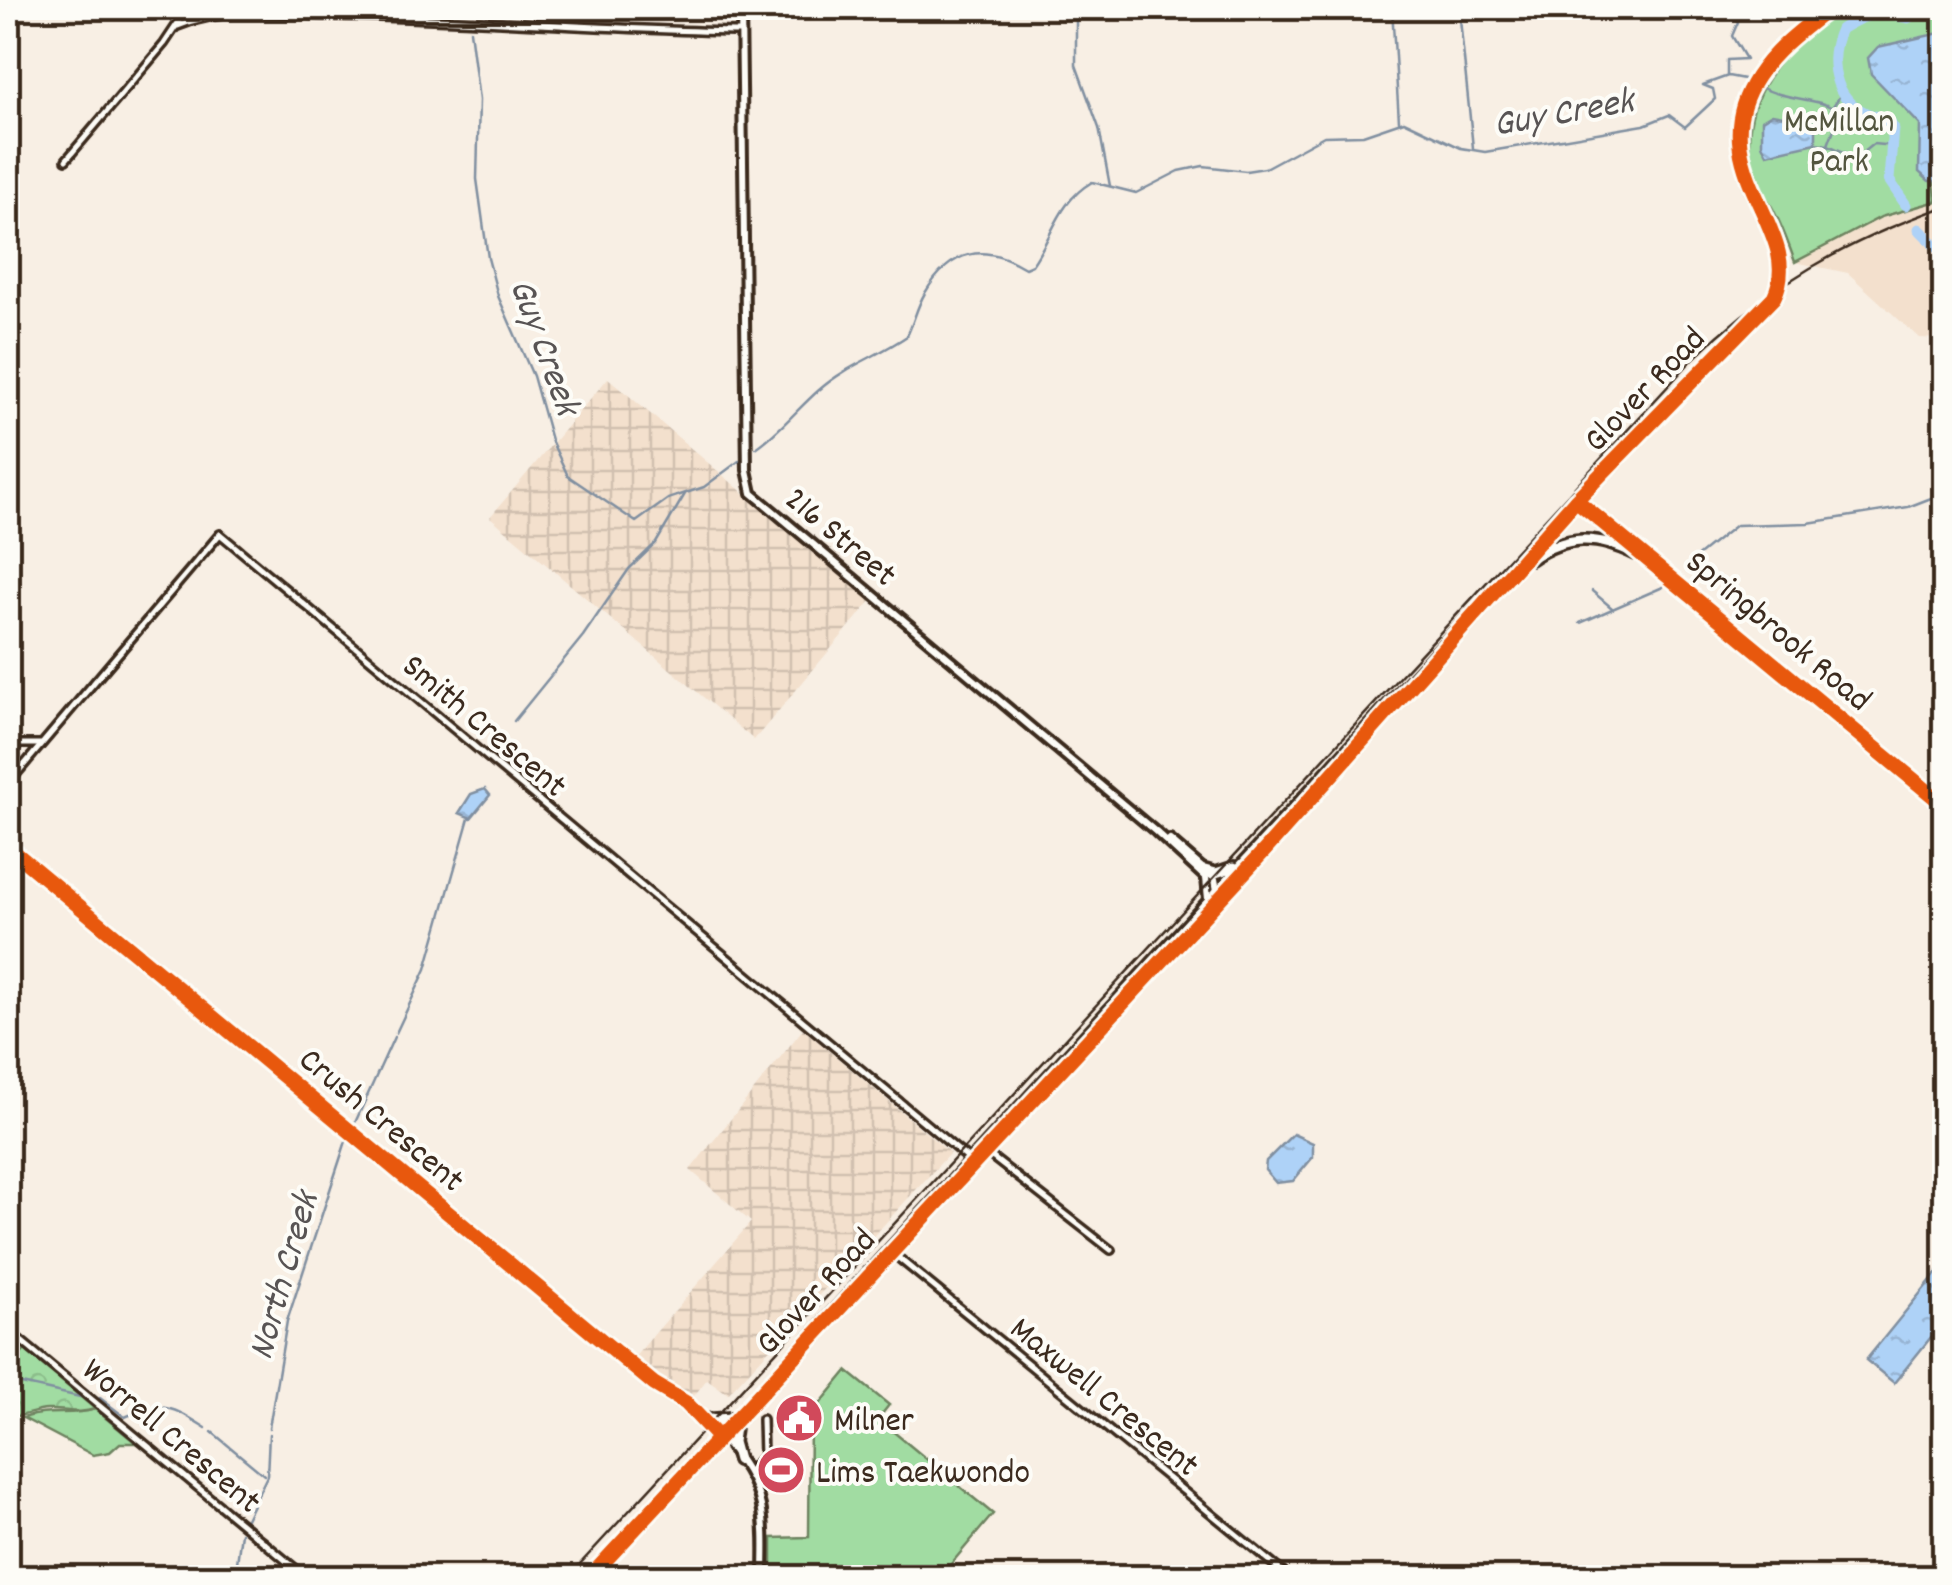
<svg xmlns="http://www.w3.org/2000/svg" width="1952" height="1585" viewBox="0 0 1952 1585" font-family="Dekko,sans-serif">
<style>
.built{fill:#f3e0cd}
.industrial{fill:url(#industrial-grid)}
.green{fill:#a1dca2;stroke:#6e8360;stroke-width:2.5}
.forest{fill:url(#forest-crowns);stroke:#6e8360;stroke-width:2.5}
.water{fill:url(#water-ripples);stroke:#808fa0;stroke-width:2.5}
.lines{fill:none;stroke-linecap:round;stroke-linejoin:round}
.stream{stroke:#808fa0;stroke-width:2.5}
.river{stroke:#aed2f7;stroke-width:11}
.street-casing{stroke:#3b2a1e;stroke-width:12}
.secondary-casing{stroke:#3b2a1e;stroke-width:14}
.highway-casing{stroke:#3b2a1e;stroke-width:16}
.street{stroke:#fdfcf7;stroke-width:5}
.secondary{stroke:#fdfcf7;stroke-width:6}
.highway{stroke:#fdfcf7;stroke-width:9}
.rail{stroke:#3b2a1e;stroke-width:2.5}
.cycleway-casing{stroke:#fdfcf7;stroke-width:21}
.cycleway{stroke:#e8590c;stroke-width:15}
.labels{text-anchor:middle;stroke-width:8;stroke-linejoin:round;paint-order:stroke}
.park-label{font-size:35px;fill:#54563f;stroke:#fdfcf7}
.street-label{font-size:35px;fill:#3b2a1e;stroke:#fdfcf7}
.poi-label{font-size:35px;fill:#3b2a1e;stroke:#fdfcf7;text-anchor:start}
.water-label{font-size:38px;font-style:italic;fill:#585454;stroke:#fdfcf7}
</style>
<defs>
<pattern id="industrial-grid" width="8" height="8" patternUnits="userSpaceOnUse" patternTransform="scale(2.5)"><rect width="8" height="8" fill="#f3e0cd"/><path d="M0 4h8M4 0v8" fill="none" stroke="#d1c0b0"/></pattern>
<pattern id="forest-crowns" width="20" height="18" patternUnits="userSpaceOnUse" patternTransform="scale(2.5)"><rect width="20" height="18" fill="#a1dca2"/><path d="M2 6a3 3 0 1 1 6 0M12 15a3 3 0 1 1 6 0" fill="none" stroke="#8cbd8b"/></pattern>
<pattern id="water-ripples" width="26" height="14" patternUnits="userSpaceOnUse" patternTransform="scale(2.5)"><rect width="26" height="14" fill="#aed2f7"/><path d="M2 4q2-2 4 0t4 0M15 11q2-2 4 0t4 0" fill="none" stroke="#97b4d3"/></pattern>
</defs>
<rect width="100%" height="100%" fill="#f8efe4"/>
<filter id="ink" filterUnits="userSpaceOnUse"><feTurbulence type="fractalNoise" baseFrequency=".01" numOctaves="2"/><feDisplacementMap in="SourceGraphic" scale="20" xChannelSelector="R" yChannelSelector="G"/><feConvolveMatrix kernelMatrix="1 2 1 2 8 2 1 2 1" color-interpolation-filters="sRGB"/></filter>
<g filter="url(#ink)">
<path class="built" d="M1944,52V339L1919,338L1848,273L1795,262L1873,221L1937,201L1916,81Z"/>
<g class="industrial">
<path d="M608,378L871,601L754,740L490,517Z"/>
<path d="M803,1029L950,1153L728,1394L707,1379L691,1400L633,1359L751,1222L690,1170Z"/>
</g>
<g class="green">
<path d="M1838,8H1944V52L1916,81L1937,201L1881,217L1795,262C1789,245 1783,228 1774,211C1769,200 1759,190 1755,177C1731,99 1784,52 1838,8Z"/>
<path d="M847,1371L889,1405L878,1419L993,1514L940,1577H772V1538L809,1537L810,1416Z"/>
<path d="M95,1409L136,1443H120L110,1452L93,1455L23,1418C50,1409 70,1417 95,1409Z"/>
</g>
<path class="forest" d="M25,1350L95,1409C78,1415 65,1409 47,1410C31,1411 24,1418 8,1415V1369Z"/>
<g class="water">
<path d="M1944,32V181H1929L1919,172L1920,125L1871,74L1868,58L1878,47Z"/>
<path d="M1772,114L1816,122V143L1767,154L1762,144V120Z"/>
<path d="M485,789L490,795L471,818L459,813L471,794Z"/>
<path d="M1293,1134L1313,1143V1157L1293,1181L1276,1183L1265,1170L1266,1161Z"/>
<path d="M1944,1264V1321L1894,1383L1866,1360Z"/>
</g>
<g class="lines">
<g class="stream">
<path d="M469,8V10"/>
<path d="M1076,8V65L1099,128L1110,186"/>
<path d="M1392,8L1399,121"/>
<path d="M1463,8L1460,19L1473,148"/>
<path d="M470,30L479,100L477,179L488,258L498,296L533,376L551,440L568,476L636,522L668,499L704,487L739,461"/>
<path d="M1727,75V60L1746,59L1732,36L1738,22L1727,8"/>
<path d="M1762,88C1786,100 1815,98 1831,107L1834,129L1828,145L1848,154L1851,162L1873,144L1894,146"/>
<path d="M1833,106L1842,93"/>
<path d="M1816,143L1827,145"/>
<path d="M756,448C781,431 797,409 819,390C846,366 878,356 907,336C914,322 917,306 925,293C951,249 984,243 1025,268L1032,265C1054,234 1058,202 1092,182L1136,193L1179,171L1203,166L1246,171L1265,168L1324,136L1363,135L1404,121L1461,148L1485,152L1644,125L1669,115L1685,127L1715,99L1713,89L1703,85L1728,76L1744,79"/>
<path d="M1690,562L1736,525L1808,523L1908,507L1944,493"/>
<path d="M1592,591L1612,608"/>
<path d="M1580,623L1663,587"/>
<path d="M514,721L583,636L629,569L656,543L685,494"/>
<path d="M396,1033L426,969L469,818"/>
<path d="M354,1125L394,1037"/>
<path d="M8,1381L80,1397"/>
<path d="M100,1398L125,1417C163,1400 173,1407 206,1428"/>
<path d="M269,1428L287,1321L347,1138"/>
<path d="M212,1432L264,1475"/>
<path d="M246,1519L267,1476L269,1434"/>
<path d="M235,1578L241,1533"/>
</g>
<g class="river">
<path d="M1928,8H1941"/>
<path d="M1906,205L1889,180L1893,128C1886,117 1877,118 1866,113C1833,98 1827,59 1841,29C1867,12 1878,11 1908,18L1922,8"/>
<path d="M1919,229L1936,246L1944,244"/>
</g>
<g class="street-casing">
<g id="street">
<path d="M178,26C226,6 285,15 337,16C472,18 606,30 742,32"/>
<path d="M66,160L164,44L188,8"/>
<path d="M8,744H40"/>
<path d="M8,784L220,534L972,1162"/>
<path d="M983,1150L1111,1250"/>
<path d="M890,1251L1290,1578"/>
<path d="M8,1330L307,1578"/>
<path d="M748,1472L763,1456L762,1419"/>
</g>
</g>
<g class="secondary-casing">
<g id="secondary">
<path d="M741,8L747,470L752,493L1156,832L1206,878L1208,899"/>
<path d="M1576,500L1777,292C1787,256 1768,227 1753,197C1711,111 1769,57 1829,8"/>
<path d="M1170,840L1215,879L1217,891"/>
<path d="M8,847L654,1384C697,1412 750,1453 761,1506C766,1529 764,1554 764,1578"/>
</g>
</g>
<g class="highway-casing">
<g id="highway">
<path d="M1530,559C1567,534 1597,535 1636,554"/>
<path d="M1205,870L1216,873L1234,867"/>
<path d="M1102,1023L1289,821"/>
<path d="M736,1419L733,1442L738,1460"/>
<path d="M703,1420L731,1418"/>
<path d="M589,1578L1576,500L1944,805"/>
</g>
</g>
<use href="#street" class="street"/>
<use href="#secondary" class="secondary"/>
<use href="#highway" class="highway"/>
<path class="rail" d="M567,1578L1694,358C1768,286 1846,241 1944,207"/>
<g class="cycleway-casing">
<g id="cycleway">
<path d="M1576,500L1944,805"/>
<path d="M8,847L654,1384L686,1403L718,1437"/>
<path d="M589,1578L1265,850L1576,500L1774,297C1807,231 1698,167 1757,77C1776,48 1803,29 1829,8"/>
</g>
</g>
<use href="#cycleway" class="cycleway"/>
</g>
</g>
<defs>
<g id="civic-disc" transform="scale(2.5)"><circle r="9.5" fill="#d1495b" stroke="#fdfcf7"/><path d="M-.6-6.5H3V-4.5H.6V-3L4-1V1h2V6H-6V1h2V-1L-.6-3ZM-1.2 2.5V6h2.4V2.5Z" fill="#fff"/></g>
<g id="stadium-disc" transform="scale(2.5)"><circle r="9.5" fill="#d1495b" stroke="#fdfcf7"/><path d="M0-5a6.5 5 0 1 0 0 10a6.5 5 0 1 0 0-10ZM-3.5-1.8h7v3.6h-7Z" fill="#fff"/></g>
</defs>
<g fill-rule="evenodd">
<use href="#civic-disc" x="799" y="1418"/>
<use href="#stadium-disc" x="781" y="1470"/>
</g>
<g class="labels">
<g class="park-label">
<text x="1839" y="131">McMillan<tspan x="1839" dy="40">Park</tspan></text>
</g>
<g class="street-label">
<text transform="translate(1643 388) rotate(-46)" y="12">Glover Road</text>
<text transform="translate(842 535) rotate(40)" y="12">216 Street</text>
<text transform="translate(1780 629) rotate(40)" y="12">Springbrook Road</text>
<text transform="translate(486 724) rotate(40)" y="12">Smith Crescent</text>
<text transform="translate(383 1118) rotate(40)" y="12">Crush Crescent</text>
<text transform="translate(814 1290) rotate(-47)" y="12">Glover Road</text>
<text transform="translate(1106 1395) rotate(39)" y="12">Maxwell Crescent</text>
<text transform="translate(173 1434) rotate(40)" y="12">Worrell Crescent</text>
</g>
<g class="poi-label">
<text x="834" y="1430">Milner</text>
<text x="816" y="1482">Lims Taekwondo</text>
</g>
<g class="water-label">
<text transform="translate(1563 110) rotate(-10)" y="13">Guy Creek</text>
<text transform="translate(547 346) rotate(70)" y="13">Guy Creek</text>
<text transform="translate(281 1275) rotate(-74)" y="13">North Creek</text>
</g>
</g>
<rect width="1952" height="1585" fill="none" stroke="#fdfcf7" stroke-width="40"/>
<rect x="20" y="20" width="1912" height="1545" fill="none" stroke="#3b2a1e" stroke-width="4" filter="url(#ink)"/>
</svg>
